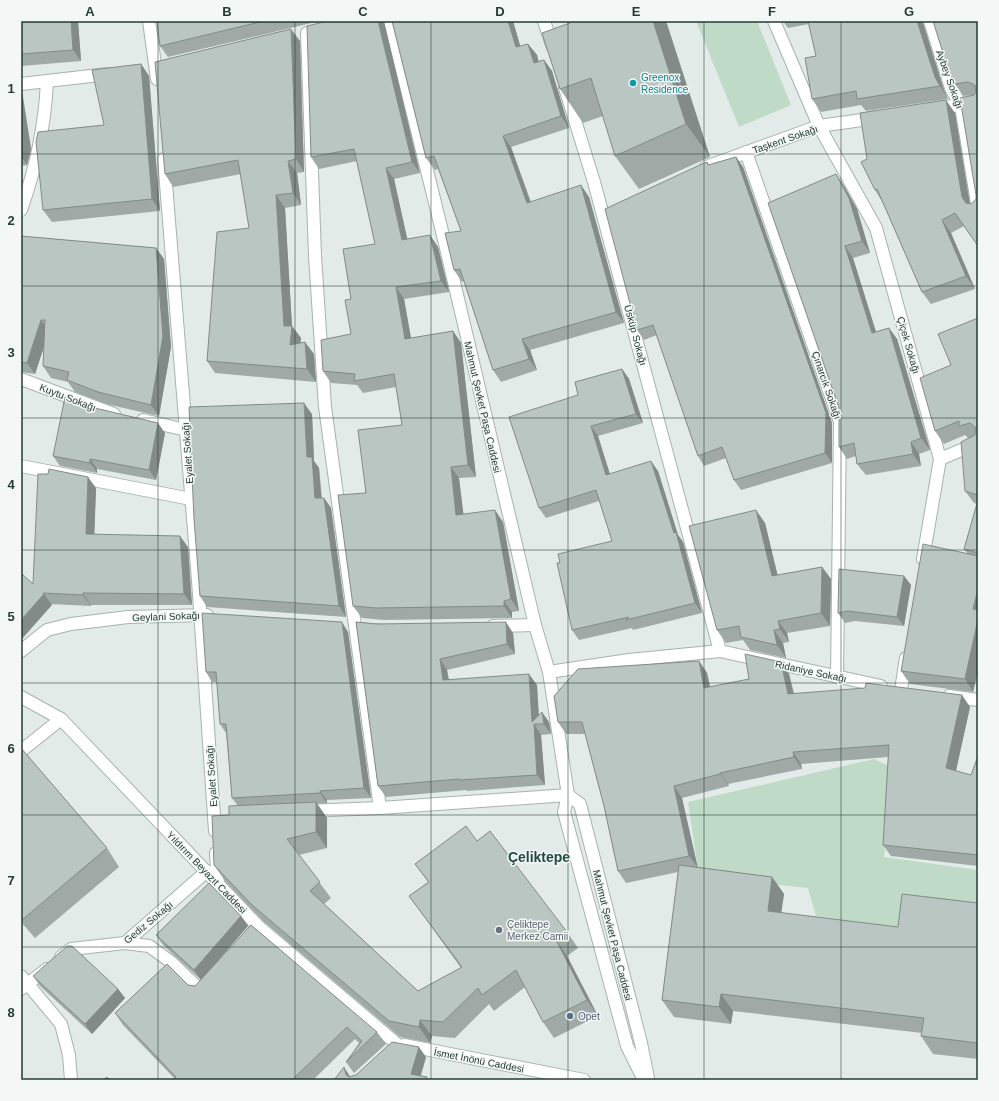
<svg xmlns="http://www.w3.org/2000/svg" width="999" height="1101" viewBox="0 0 999 1101" font-family="Arial,sans-serif">
<style>
.green{fill:#bfdac6}
.lines{fill:none;stroke-linecap:round;stroke-linejoin:round}
.minor-casing{stroke:#a6b3af;stroke-width:14}
.minor{stroke:#fff;stroke-width:12}
.wall{fill:#9faaa6}
.shaded-wall{fill:#828b87}
.building{fill:#b9c6c1;stroke:#828b87}
.grid{fill:none;stroke:#253b35;stroke-width:1;stroke-opacity:0.55}
.culture-dot{fill:#0f9aa8;stroke:#f3f8f6;stroke-width:1.5}
.worship-dot{fill:#6b7280;stroke:#f3f8f6;stroke-width:1.5}
.service-dot{fill:#5c6f8a;stroke:#f3f8f6;stroke-width:1.5}
.labels{text-anchor:middle;stroke-width:3;stroke-linejoin:round;paint-order:stroke}
.culture-label{font-size:10px;fill:#0d838f;stroke:#f3f8f6;text-anchor:start}
.street-label{font-size:10px;fill:#253b35;stroke:#f3f8f6}
.worship-label{font-size:10px;fill:#5b616d;stroke:#f3f8f6;text-anchor:start}
.service-label{font-size:10px;fill:#4e5e75;stroke:#f3f8f6;text-anchor:start}
.district-label{font-size:14px;font-weight:bold;fill:#234a41;stroke:#f3f8f6}
.neatline{fill:none;stroke:#253b35;stroke-width:1.5}
.grid-label{font-size:13px;text-anchor:middle;font-weight:bold;fill:#253b35}
</style>
<rect width="100%" height="100%" fill="#e3ebe8"/>
<g class="green">
<path d="M696,21H757L791,105L739,127Z"/>
<path d="M874,759L893,768L884,857L978,870V911L904,928L816,916L808,888L699,876L688,802Z"/>
</g>
<g class="lines">
<g class="minor-casing">
<g id="minor">
<path d="M149,21L157,79"/>
<path d="M390,21L441,227L535,625L549,672L568,795L564,812L627,1046L644,1080"/>
<path d="M544,21L552,45"/>
<path d="M774,21L819,126L876,228L940,459L923,559"/>
<path d="M930,21L951,88L961,106L978,209"/>
<path d="M307,33L315,256L325,407L380,808L568,795"/>
<path d="M21,84L108,74"/>
<path d="M565,88L594,182L720,651"/>
<path d="M934,109L978,102"/>
<path d="M746,152L840,422L837,677"/>
<path d="M164,159L198,580L215,831"/>
<path d="M706,167L819,126L876,118"/>
<path d="M21,210C36,168 45,126 47,81"/>
<path d="M21,379L114,414"/>
<path d="M143,420L186,430"/>
<path d="M940,459L978,443"/>
<path d="M21,466L191,499"/>
<path d="M493,626L535,625"/>
<path d="M21,651L47,630L71,624L128,617L207,615"/>
<path d="M549,672L629,660L720,651L881,686"/>
<path d="M901,690L906,658"/>
<path d="M949,696L978,700"/>
<path d="M21,697L61,719L258,926L397,1044"/>
<path d="M21,751L61,719"/>
<path d="M568,795L580,804L641,1043L648,1078"/>
<path d="M306,811L380,808"/>
<path d="M216,853L218,885"/>
<path d="M125,943L149,946L171,962L201,991L207,984"/>
<path d="M61,957L71,949L125,943L207,871"/>
<path d="M21,976L61,1024L69,1055L71,1080"/>
<path d="M21,989L47,969"/>
<path d="M404,1045L584,1080"/>
</g>
</g>
<use href="#minor" class="minor"/>
</g>
<g class="wall">
<path d="M21,21H78L81,61L21,66Z"/>
<path d="M157,21H320L168,57L160,46Z"/>
<path d="M328,21L420,173L394,179L407,239L438,247L449,292L404,299L411,338L453,331L461,343L476,477L459,478L463,514L503,522L519,611L512,612V618L384,620L362,618L353,606L366,493L402,425L396,387L363,393L357,385L331,383L323,371L351,334V299L375,244L357,161L319,169L311,157Z"/>
<path d="M392,21H513L520,46L528,44L537,55L538,61L544,60L552,71L569,128L511,147L531,202L589,197L624,323L530,350L537,370L501,382L493,370L464,281L462,282L454,270L461,231L438,169L435,170L426,158Z"/>
<path d="M666,21L710,157L639,189L615,156L603,116L583,123L560,89Z"/>
<path d="M783,21H923V23L944,90L948,99L866,111L861,105L821,112L812,99L816,56L809,24L788,28Z"/>
<path d="M978,21V246L964,226L951,233L975,289L931,304L922,292L883,203L875,190L867,159L955,113L969,203L971,204L976,199V195L972,95L964,96L955,84Z"/>
<path d="M300,41L304,172L297,173L301,205L285,208L292,326L301,338L300,343L314,354L316,382L215,373L207,361L249,228L241,174L173,187L165,174Z"/>
<path d="M141,64L149,76L160,211L52,222L43,210L104,125Z"/>
<path d="M21,90L22,91L31,149L27,165L21,166Z"/>
<path d="M736,157L743,167L832,423V463L741,490L734,480L726,458L704,466L698,456L657,335L644,340L637,330L707,162L709,165Z"/>
<path d="M844,186L857,209L870,253L853,258L876,332L889,328L897,339L930,450L919,454L921,466L866,475L857,464L856,456L847,459L839,447Z"/>
<path d="M21,236L156,248L164,259L171,347L159,416L106,404L75,392L68,382L51,378L43,366L44,347L35,374L21,372Z"/>
<path d="M978,318V671L973,692L910,684L901,671L968,554L964,549L977,504L974,503L965,491L968,438L965,435L944,444L935,431L951,365Z"/>
<path d="M622,369L629,379L643,423L598,436L610,474L658,471L678,535L683,542L702,613L633,630L632,628L579,640L572,630L560,563L612,541L599,501L546,518L539,508L578,395Z"/>
<path d="M95,408L165,433L156,480L97,469V473L60,466L53,456Z"/>
<path d="M312,414L314,461L319,468L322,498H324L331,508L346,617L207,607L200,596Z"/>
<path d="M96,488L94,534L188,547L192,605H91V606L51,604L52,605L33,584Z"/>
<path d="M765,523L777,575L822,567L831,579L830,626L787,633L789,642L783,643L786,658L750,650L743,640L726,643L717,630Z"/>
<path d="M904,576L911,585L904,626L855,621L845,623L838,613Z"/>
<path d="M356,622L513,633L515,654L447,670L449,679L537,685L539,715L549,722L551,734L541,735L545,785L467,791L466,790L386,797L378,786Z"/>
<path d="M348,632L371,798L327,800V803L317,804L327,818V848L299,855L331,898L324,904L418,991L461,968L409,896L428,882L415,864L477,841L567,932L578,948L567,956L598,1016L554,1038L543,1022L525,987L494,1011L489,1004L455,1038L432,1036L430,1043L400,1037L263,921L225,881L214,865L229,815L238,806L232,798L226,733L220,724L217,682H212L206,672Z"/>
<path d="M699,661L707,673L710,687L789,674L794,693L970,707L956,771L971,775L978,756V866L891,856L883,845L888,757L801,764L802,769L728,784L729,786L682,798L697,867L772,877L784,894L781,913L898,927L978,903V1059L933,1054L921,1036L922,1033L733,1011L731,1024L674,1017L662,1000L678,872L626,883L618,871L604,806L585,734H566L558,722Z"/>
<path d="M21,748L107,848L119,867L35,938L21,922Z"/>
<path d="M241,916L248,926L201,980L163,945L156,935Z"/>
<path d="M33,976L118,989L125,998L92,1034L40,986Z"/>
<path d="M188,985L377,1032L386,1044L354,1073L346,1062L359,1043L355,1039L313,1080H172L174,1078L123,1025L115,1013Z"/>
<path d="M426,1057L421,1076L427,1077L429,1080H334L356,1075Z"/>
</g>
<g class="shaded-wall">
<path d="M71,21H78L81,61L73,50Z"/>
<path d="M378,21H384L420,173L412,162Z"/>
<path d="M508,21H513L524,59L516,47Z"/>
<path d="M653,21H666L710,157L686,124Z"/>
<path d="M917,21H923V23L944,90L948,99L940,86L935,77Z"/>
<path d="M291,29L300,41L304,172L296,159Z"/>
<path d="M528,44L537,55L542,75L534,63Z"/>
<path d="M544,60L552,71L569,128L561,116Z"/>
<path d="M141,64L149,76L160,211L152,199Z"/>
<path d="M21,90L22,91L31,149L27,165L21,156Z"/>
<path d="M946,100L955,113L971,210L962,197Z"/>
<path d="M503,136L511,147L535,215L527,203Z"/>
<path d="M736,157L743,167L832,423V463L825,453Z"/>
<path d="M288,161L297,173L301,205L293,193Z"/>
<path d="M386,168L394,179L410,251L402,240Z"/>
<path d="M836,174L844,186L857,209L870,253L862,241Z"/>
<path d="M581,185L589,197L624,323L616,312Z"/>
<path d="M276,195L285,208L292,326L301,338L299,357L290,345L284,326Z"/>
<path d="M942,220L951,233L975,289L966,276Z"/>
<path d="M430,235L438,247L449,292L441,281Z"/>
<path d="M845,246L853,258L880,345L872,333Z"/>
<path d="M156,248L164,259L171,347L159,416L151,405Z"/>
<path d="M396,287L404,299L413,350L405,339Z"/>
<path d="M41,320L49,331L35,374L27,363Z"/>
<path d="M889,328L897,339L930,450L921,438Z"/>
<path d="M453,331L461,343L476,477L468,465Z"/>
<path d="M522,339L530,350L537,370L529,359Z"/>
<path d="M305,342L314,354L316,382L307,369Z"/>
<path d="M622,369L629,379L643,423L636,414Z"/>
<path d="M304,403L312,414L314,461L319,468L322,509L315,498L307,457Z"/>
<path d="M158,423L165,433L156,480L149,470Z"/>
<path d="M591,426L598,436L613,485L606,475Z"/>
<path d="M911,442L919,454L921,466L913,454Z"/>
<path d="M90,459L97,469V473L90,463Z"/>
<path d="M651,461L658,471L678,535L683,542L702,613L695,603Z"/>
<path d="M451,467L459,478L465,527L456,515Z"/>
<path d="M88,477L96,488L94,546L86,534Z"/>
<path d="M324,498L331,508L346,617L339,606Z"/>
<path d="M495,510L503,522L519,611L511,599Z"/>
<path d="M756,510L765,523L781,589L772,576Z"/>
<path d="M180,536L188,547L192,605L184,594Z"/>
<path d="M822,567L831,579L830,626L821,613Z"/>
<path d="M904,576L911,585L904,626L897,617Z"/>
<path d="M978,589V615L973,609Z"/>
<path d="M83,593L91,605V606L83,595Z"/>
<path d="M44,594L52,605L21,640V620Z"/>
<path d="M504,601L512,612V618L504,606Z"/>
<path d="M978,619V671L973,692L965,679Z"/>
<path d="M778,621L787,633L789,642L780,629Z"/>
<path d="M342,622L348,632L371,798L364,788Z"/>
<path d="M506,622L513,633L515,654L507,644Z"/>
<path d="M774,630L783,643L786,658L777,645Z"/>
<path d="M440,659L447,670L450,690L443,680Z"/>
<path d="M699,661L707,673L713,700L704,688Z"/>
<path d="M781,662L789,674L796,706L788,694Z"/>
<path d="M529,674L537,685L539,724H534L541,735L545,785L537,775L532,722Z"/>
<path d="M962,695L970,707L954,779L946,768Z"/>
<path d="M542,712L549,722L551,734L544,724Z"/>
<path d="M793,752L801,764L802,769L794,757Z"/>
<path d="M720,773L728,784L729,786L720,774Z"/>
<path d="M674,786L682,798L698,868L689,856Z"/>
<path d="M320,791L327,800V803L320,793Z"/>
<path d="M316,802L327,818V848L316,832Z"/>
<path d="M772,877L784,894L779,928L768,911Z"/>
<path d="M241,916L248,926L201,980L194,970Z"/>
<path d="M556,940L567,956L598,1016L587,1000Z"/>
<path d="M118,989L125,998L92,1034L85,1024Z"/>
<path d="M721,994L733,1011L731,1024L719,1007Z"/>
<path d="M420,1020L432,1036L430,1043L419,1027Z"/>
<path d="M419,1047L426,1057L419,1080L411,1074Z"/>
<path d="M344,1067L351,1078L346,1075Z"/>
</g>
<g class="building">
<path d="M21,21H71L73,50L21,54Z"/>
<path d="M157,21H264L160,46Z"/>
<path d="M328,21H378L412,162L386,168L402,240L430,235L441,281L396,287L405,339L453,331L468,465L451,467L456,515L495,510L511,599L504,601V606L376,608L353,606L338,495L366,493L358,430L402,425L394,374L354,381L355,374L323,371L321,340L351,334L345,300L351,299L343,249L375,244L354,149L311,157L307,26Z"/>
<path d="M392,21H508L516,47L528,44L534,63L544,60L561,116L503,136L527,203L581,185L616,312L522,339L529,359L493,370L460,269L454,270L445,233L461,231L434,156L426,158Z"/>
<path d="M569,21H653L686,124L615,156L591,78L560,89L542,33L570,23Z"/>
<path d="M808,21H917L935,77L940,86L857,99L856,91L812,99L805,58L816,56Z"/>
<path d="M933,21H978V246L955,213L942,220L966,276L922,292L877,189L875,190L861,162L867,159L860,113L946,100L962,197L966,203L971,204L976,199V195L960,98L974,95L976,92L975,85L968,82L955,84L949,72Z"/>
<path d="M291,29L296,159L288,161L293,193L276,195L284,326H292L290,345L305,342L307,369L207,361L217,232L249,228L238,160L165,174L155,62Z"/>
<path d="M141,64L152,199L43,210L36,142L38,132L104,125L92,70Z"/>
<path d="M21,127L23,138L21,145Z"/>
<path d="M736,157L826,413L825,453L734,480L722,447L698,456L653,325L637,330L605,209L704,163L707,162L708,165Z"/>
<path d="M836,174L849,198L862,241L845,246L872,333L889,328L921,438L911,442L913,454L857,464L854,443L839,447V408L768,203Z"/>
<path d="M21,236L156,248L163,336L151,405L98,392L67,380L69,372L43,366L45,320H41L27,363L21,362Z"/>
<path d="M978,318V495L965,491L961,442L975,435L976,428L970,423L959,426V421L935,431L920,378L951,365L938,334Z"/>
<path d="M622,369L636,414L591,426L606,475L651,461L674,533L676,532L695,603L626,620L629,617L572,630L557,563H560L558,554L612,541L596,490L539,508L509,417L578,395L575,382Z"/>
<path d="M65,397L95,408L158,423L149,470L90,459V463L53,456Z"/>
<path d="M304,403L307,457H312L315,498H324L339,606L200,596L194,519L189,407Z"/>
<path d="M49,469L88,477L86,534L180,536L184,594L83,593V595L43,593L44,594L21,620V573L33,584L38,474H48Z"/>
<path d="M978,500V553L964,549Z"/>
<path d="M756,510L772,576L822,567L821,613L778,621L780,629L774,630L777,645L741,637L739,626L717,630L689,526Z"/>
<path d="M923,544L978,556V589L973,609L978,610V619L965,679L901,671Z"/>
<path d="M839,569L904,576L897,617L848,611L838,613Z"/>
<path d="M202,613L342,622L364,788L320,791V793L232,798L226,724H220L216,672H206Z"/>
<path d="M356,622L377,624L506,622L507,644L440,659L443,680L529,674L532,722L542,712L544,724H534L537,775L459,780V779L378,786Z"/>
<path d="M745,654L781,662L788,694L865,688L866,683L962,695L946,768L971,775L978,756V855L883,845L889,745L793,752L794,757L720,773V774L674,786L689,856L618,871L604,806L582,722H558L554,696L578,669L699,661L704,688L749,679Z"/>
<path d="M21,748L107,848L22,920L21,919Z"/>
<path d="M316,802V832L287,839L320,882L310,891L418,991L462,967L409,896L429,882L415,864L466,826L477,841L490,831L567,932L556,940L587,1000L543,1022L516,970L482,995L478,988L443,1022L420,1020L419,1027L389,1021L252,905L214,865L212,816L229,815V806Z"/>
<path d="M679,865L772,877L768,911L898,927L902,894L978,903V1043L921,1036L924,1018L721,994L719,1007L662,1000Z"/>
<path d="M209,883L241,916L194,970L156,935Z"/>
<path d="M251,925L377,1032L346,1062L362,1041L347,1027L292,1080H172L176,1077L115,1013L167,964L188,985L195,986Z"/>
<path d="M67,946H72L118,989L85,1024L33,976Z"/>
<path d="M392,1042L419,1047L411,1074L427,1077L424,1080H334L344,1067L346,1075L349,1077L356,1075Z"/>
<path d="M107,1077L110,1080H103Z"/>
</g>
<path class="grid" d="M158,21V1080M295,21V1080M431,21V1080M568,21V1080M704,21V1080M841,21V1080M21,154H978M21,286H978M21,418H978M21,550H978M21,683H978M21,815H978M21,947H978"/>
<circle class="culture-dot" cx="633" cy="83" r="4"/>
<circle class="worship-dot" cx="499" cy="930" r="4"/>
<circle class="service-dot" cx="570" cy="1016" r="4"/>
<g class="labels">
<g class="culture-label">
<text x="641" y="81">Greenox<tspan x="641" dy="12">Residence</tspan></text>
</g>
<g class="street-label">
<text transform="translate(950 79) rotate(70)" y="4">Aybey Sokağı</text>
<text transform="translate(785 139) rotate(-19)" y="4">Taşkent Sokağı</text>
<text transform="translate(636 335) rotate(75)" y="4">Üsküp Sokağı</text>
<text transform="translate(909 345) rotate(74)" y="4">Çiçek Sokağı</text>
<text transform="translate(827 385) rotate(71)" y="4">Çınarcık Sokağı</text>
<text transform="translate(68 397) rotate(21)" y="4">Kuytu Sokağı</text>
<text transform="translate(483 407) rotate(77)" y="4">Mahmut Şevket Paşa Caddesi</text>
<text transform="translate(187 453) rotate(-94)" y="4">Eyalet Sokağı</text>
<text transform="translate(166 616) rotate(-2)" y="4">Geylani Sokağı</text>
<text transform="translate(811 671) rotate(12)" y="4">Ridaniye Sokağı</text>
<text transform="translate(211 776) rotate(-94)" y="4">Eyalet Sokağı</text>
<text transform="translate(207 872) rotate(46)" y="4">Yıldırım Beyazıt Caddesi</text>
<text transform="translate(148 922) rotate(-40)" y="4">Gediz Sokağı</text>
<text transform="translate(613 935) rotate(76)" y="4">Mahmut Şevket Paşa Caddesi</text>
<text transform="translate(479 1060) rotate(11)" y="4">İsmet İnönü Caddesi</text>
</g>
<g class="worship-label">
<text x="507" y="928">Çeliktepe<tspan x="507" dy="12">Merkez Camii</tspan></text>
</g>
<g class="service-label">
<text x="578" y="1020">Opet</text>
</g>
<g class="district-label">
<text x="539" y="862">Çeliktepe</text>
</g>
</g>
<rect width="999" height="1101" fill="none" stroke="#f3f8f6" stroke-width="44"/>
<rect x="22" y="22" width="955" height="1057" class="neatline"/>
<g class="grid-label">
<text x="90" y="16">A</text>
<text x="227" y="16">B</text>
<text x="363" y="16">C</text>
<text x="500" y="16">D</text>
<text x="636" y="16">E</text>
<text x="772" y="16">F</text>
<text x="909" y="16">G</text>
<text x="11" y="93">1</text>
<text x="11" y="225">2</text>
<text x="11" y="357">3</text>
<text x="11" y="489">4</text>
<text x="11" y="621">5</text>
<text x="11" y="753">6</text>
<text x="11" y="885">7</text>
<text x="11" y="1017">8</text>
</g>
</svg>
